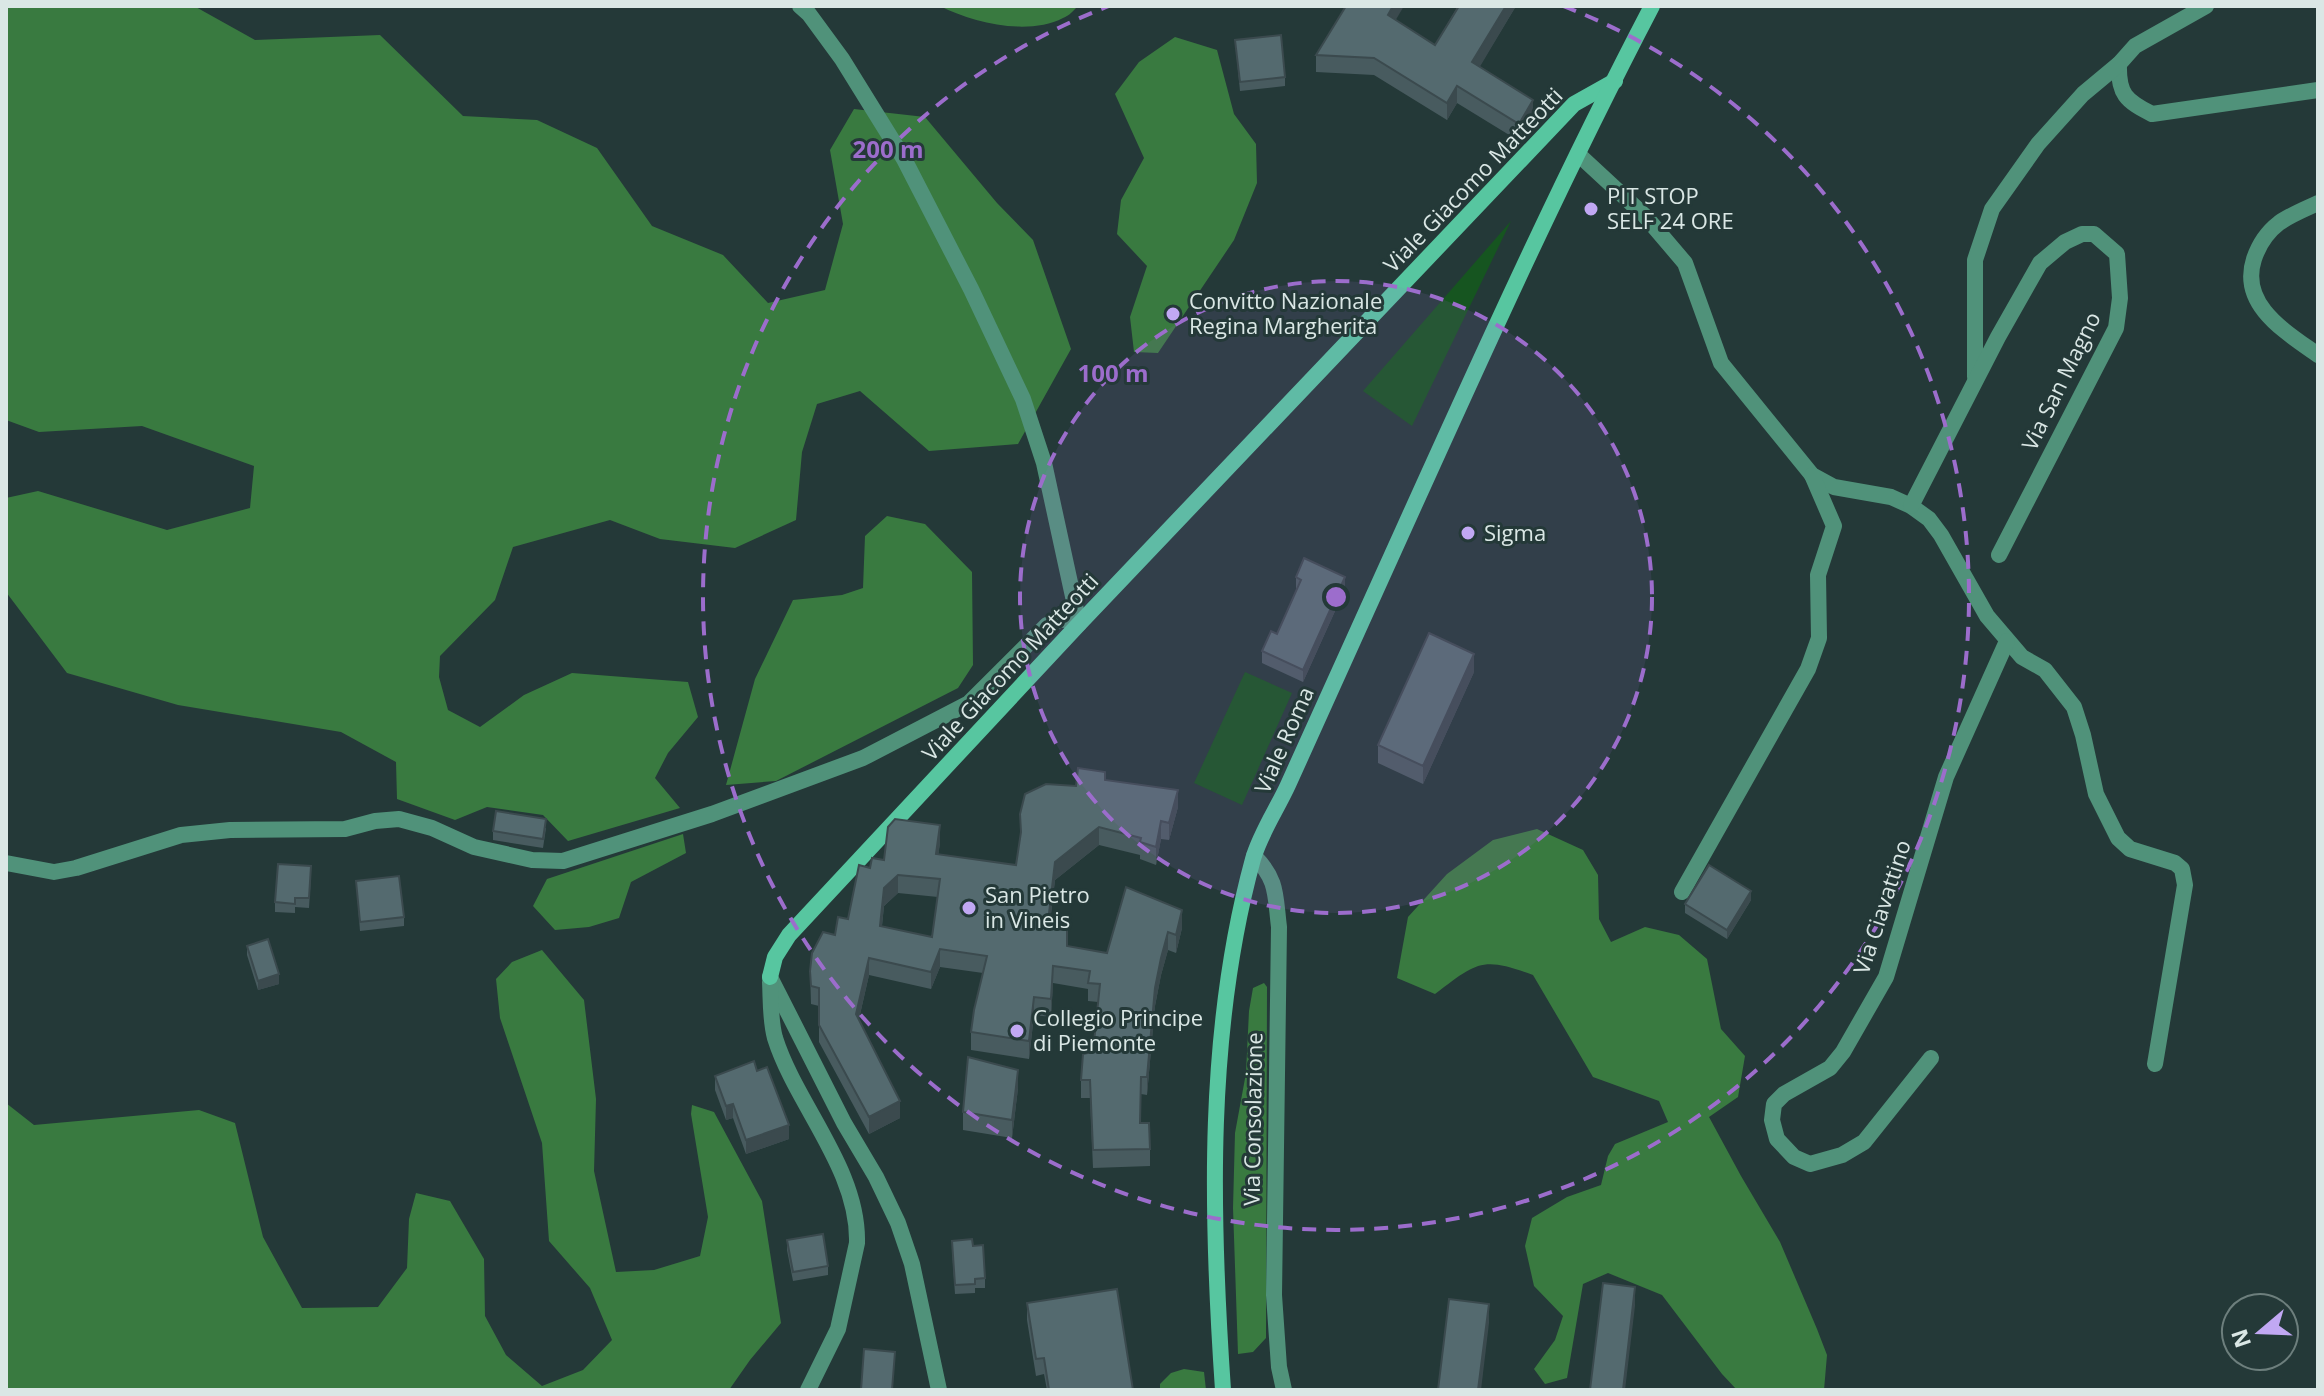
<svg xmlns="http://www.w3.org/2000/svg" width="2324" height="1396" viewBox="0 0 2324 1396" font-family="'Open Sans',sans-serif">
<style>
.green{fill:#165520}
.forest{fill:#397a40}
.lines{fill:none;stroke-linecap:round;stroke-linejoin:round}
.street{stroke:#50927a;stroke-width:16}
.secondary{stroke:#57c6a0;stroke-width:16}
.wall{fill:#485b5f;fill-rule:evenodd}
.shaded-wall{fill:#3b4a4e}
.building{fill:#546a6f;stroke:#3b4a4e;stroke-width:2;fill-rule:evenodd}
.ring{fill:none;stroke:#9c6dcc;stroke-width:4;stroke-dasharray:14 10}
.poi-dot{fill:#c1a8f3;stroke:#243938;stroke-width:3}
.labels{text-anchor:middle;stroke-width:6;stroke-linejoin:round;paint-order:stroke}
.street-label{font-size:22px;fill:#dae7e5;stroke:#243938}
.poi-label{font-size:22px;fill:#dae7e5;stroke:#243938;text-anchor:start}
.centre{fill:#9c6dcc;stroke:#243938;stroke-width:4}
.ring-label{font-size:24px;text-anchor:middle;font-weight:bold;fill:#9c6dcc;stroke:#243938;stroke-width:6;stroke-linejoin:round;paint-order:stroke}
</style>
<rect width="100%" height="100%" fill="#243938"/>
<g class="green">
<path d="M1511,221L1412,426L1363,391Z"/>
<path d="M1245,672L1292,693L1242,805L1194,783Z"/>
</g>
<g class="forest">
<path d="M6,6H194L255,40L380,35L463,116L537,120L597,148L652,226L723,255L768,303L825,290L843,224L830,150L854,109L925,117L997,203L1033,240L1071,349L1018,444L929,451L860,391L817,404L802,452L796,520L735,548L660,539L610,520L513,547L495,600L440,656L439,677L448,710L480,727L524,695L572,673L688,682L698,717L668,753L655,778L680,808L568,841L543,815L487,807L455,820L397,799L396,762L341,732L178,705L67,673L6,592V498L38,491L167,530L250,508L254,466L142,426L39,432L6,420Z"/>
<path d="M940,6H1078C1074,10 1069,16 1063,18C1028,36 973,23 940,6Z"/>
<path d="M1175,37L1217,50L1234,114L1256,144L1257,183L1234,240L1158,353L1134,352L1130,317L1147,266L1117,234L1121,200L1144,158L1115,94L1139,62Z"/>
<path d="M887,516L925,524L972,572L973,665L958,688L776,781L726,785L755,679L793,600L842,595L863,588L865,536Z"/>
<path d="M1537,829L1583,850L1598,875L1599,919L1611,942L1645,927L1679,935L1707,959L1721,1029L1745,1056L1738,1097L1709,1117L1741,1176L1780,1242L1817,1329L1827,1355L1824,1390H1737L1722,1374L1662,1295L1608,1273L1583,1284L1567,1378L1545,1384L1534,1369L1555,1340L1563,1316L1534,1286L1525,1246L1532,1218L1567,1197L1601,1185L1608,1156L1615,1144L1668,1122L1659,1101L1593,1077L1533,975C1482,956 1477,962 1435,994L1397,978L1408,917L1447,874L1493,840Z"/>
<path d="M683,834L686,853L631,882L619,918L589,927L555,930L533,906L547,879Z"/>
<path d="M542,950L584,1000L596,1099L594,1171L616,1272L654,1270L700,1256L708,1217L691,1114L692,1105L714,1112L762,1201L781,1323L750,1360L729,1390H6V1103L34,1125L199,1110L235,1123L263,1237L302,1308L378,1307L407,1268L409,1219L416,1193L450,1201L484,1259L485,1316L506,1355L542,1386L583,1370L612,1340L590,1288L549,1241L542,1143L500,1018L496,979L512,962Z"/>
<path d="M1264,983L1267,987L1266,1338L1253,1352L1238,1354L1233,1208L1235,1133L1246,1073L1249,1011L1253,988Z"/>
<path d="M1184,1369L1204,1372L1206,1390H1160V1384L1171,1373Z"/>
</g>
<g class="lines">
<g class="street">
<path d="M2119,64C2118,94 2126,101 2152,114L2318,90"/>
<path d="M1578,154L1645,216L1685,263L1721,363L1812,475L1834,487L1891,497L1911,506L1929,519L1941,535L1987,616L2022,657L2045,670L2074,707L2083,735L2096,794L2118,838L2130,849L2175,863L2182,869L2185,885L2155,1064"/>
<path d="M2318,203C2305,209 2290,215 2279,223C2266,233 2259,244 2254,259C2239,305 2286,332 2318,355"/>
<path d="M1975,377V260L1992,209L2038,144L2083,94L2119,64L2135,46L2206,6"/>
<path d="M1911,506L1998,337L2040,263L2065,242L2082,234H2094L2117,254L2120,298L2116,328L1999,555"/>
<path d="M1254,856C1278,880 1275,895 1279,927L1274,1295L1279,1367L1284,1390"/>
<path d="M6,863L54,872L76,868L181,835L230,830L345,829L375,821L399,819L432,828L474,847L532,860L563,861L712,814L863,758L969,703L1047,625L1062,619L1079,624L1044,463L1023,399L971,289L904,159L842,59L809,14L800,6"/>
<path d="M1682,892L1808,669L1819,638L1818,575L1834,526L1812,475"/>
<path d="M770,977L844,1123L876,1177L898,1223L912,1264L939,1390"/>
<path d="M770,982C771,1001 770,1020 775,1038C796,1105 859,1169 857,1243L838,1329L808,1390"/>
<path d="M1931,1058L1864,1142L1842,1155L1810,1164L1794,1157L1777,1139L1772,1120L1774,1104L1784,1094L1830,1068L1843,1052L1886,977L1946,777L2007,641"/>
</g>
<g class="secondary">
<path d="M770,977L775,957L789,935L1079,624L1574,104L1615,81"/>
<path d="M1223,1390C1211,1215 1206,1031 1253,859C1260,834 1277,809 1288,785C1314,727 1341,668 1367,610C1459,407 1549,203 1652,6"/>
</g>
</g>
<g class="wall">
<path d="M1458,6H1516L1479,67L1533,117L1519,141L1457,103L1447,120L1374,75L1316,72V55L1395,20L1435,45Z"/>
<path d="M1235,40L1285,77V86L1240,91Z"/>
<path d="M1296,577L1345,589L1303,682L1262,663V651L1277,634L1297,590L1296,589Z"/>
<path d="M1474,672L1423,784L1378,763V745Z"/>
<path d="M1105,780L1178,807L1169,840L1161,839L1156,865L1140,859V855L1099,845L1055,880L1050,922L1067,946L1107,953L1182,928L1176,953L1168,950L1161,975L1155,1006L1147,1095L1141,1094L1140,1123L1150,1149V1166L1093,1168L1090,1098H1081V1080L1093,1052L1098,1002L1088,1001V989L1053,983L1051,1017L1034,1015L1029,1059L971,1050V1032L983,973L940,967L931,989L869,975L859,1019L900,1118L869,1134L819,1042V1006L811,1004L810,971L835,935L848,919L870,868L884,860L940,843L938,855L1016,865L1020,839V814L1076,786ZM898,893L938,897L932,937L882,926L884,906Z"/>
<path d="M546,828L543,848L493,840V831Z"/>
<path d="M311,876L309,908L295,907V913L275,912V902Z"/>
<path d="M356,881L404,917V926L360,931Z"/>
<path d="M1751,900L1727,939L1685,913V904Z"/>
<path d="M247,946L279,984L258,990L247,955Z"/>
<path d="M715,1076L789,1139L746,1154L733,1118L726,1120L715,1090Z"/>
<path d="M1018,1088L1012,1138L963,1130V1112Z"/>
<path d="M787,1240L828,1266V1275L793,1281L787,1250Z"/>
<path d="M973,1246L985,1278V1288H975V1293L955,1294L952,1250Z"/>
<path d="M1027,1303L1133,1390H1047L1044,1374L1036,1376L1027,1320Z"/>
</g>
<g class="shaded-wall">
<path d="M1393,6H1404L1388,33V15Z"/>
<path d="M1506,6H1516L1472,80V62Z"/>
<path d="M1457,86V103L1447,120V103Z"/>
<path d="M1533,100V117L1519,141V124Z"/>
<path d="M1345,577V589L1303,682V670Z"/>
<path d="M1474,654V672L1423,784V766Z"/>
<path d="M1178,790V807L1169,840V823Z"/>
<path d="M1161,821V839L1156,865V847Z"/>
<path d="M940,825V843L936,872V854Z"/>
<path d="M1099,827V845L1055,880L1048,940V922L1055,862Z"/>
<path d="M898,875V893L884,906L880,943V926L884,888Z"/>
<path d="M1751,891V900L1727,939V930Z"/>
<path d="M1182,910V928L1176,953V935Z"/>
<path d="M1168,932V950L1161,975L1155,1006L1147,1095V1077L1155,988L1161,958Z"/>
<path d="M940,949V967L931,989V972Z"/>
<path d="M869,958V975L856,1032V1014Z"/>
<path d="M1053,966V983L1051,1017V999Z"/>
<path d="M279,974V984L258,990V981Z"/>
<path d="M1034,997V1015L1029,1059V1041Z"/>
<path d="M1018,1070V1088L1012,1138V1120Z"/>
<path d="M900,1101V1118L869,1134V1117Z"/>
<path d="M733,1104V1118L726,1120V1106Z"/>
<path d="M789,1125V1139L746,1154V1140Z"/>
<path d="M1635,1287V1306L1625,1390H1623Z"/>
<path d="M1489,1304V1323L1481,1390H1478Z"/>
</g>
<g class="building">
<path d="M1346,6H1393L1388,15L1435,45L1459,6H1506L1472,62L1533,100L1519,124L1457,86L1447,103L1374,58L1316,55Z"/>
<path d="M1281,35L1285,77L1240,82L1235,40Z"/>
<path d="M1304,558L1345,577L1303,670L1262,651L1271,631L1277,634L1301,580L1296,577Z"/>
<path d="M1429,633L1474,654L1423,766L1378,745Z"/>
<path d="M1078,768L1105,772V780L1178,790L1169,823L1161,821L1156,847L1140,842L1141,838L1099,827L1055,862L1048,922L1067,925V946L1107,953L1126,887L1182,910L1176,935L1168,932L1161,958L1155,988L1147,1077H1141L1140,1123H1149L1150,1149L1093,1150L1090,1080H1081L1083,1054L1093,1052L1100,984L1088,983L1090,971L1053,966L1051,999L1034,997L1029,1041L971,1032L974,1010L987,956L940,949L931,972L869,958L856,1014L900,1101L869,1117L819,1025V988L811,986L810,971L812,953L823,932L835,935L838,917L848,919L859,865L870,868L872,858L884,860L888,827L895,819L940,825L936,854L1016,865L1021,832L1020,814L1025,794L1046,784L1076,786ZM898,875L940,879L932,937L880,926L884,888Z"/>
<path d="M496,811L546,819L543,839L493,831Z"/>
<path d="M278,864L311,866L309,898H295V904L275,902Z"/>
<path d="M1709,865L1751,891L1727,930L1685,904Z"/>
<path d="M399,876L404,917L360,922L356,881Z"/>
<path d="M268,939L279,974L258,981L247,946Z"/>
<path d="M968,1057L1018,1070L1012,1120L963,1112Z"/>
<path d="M754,1061L757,1071L767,1067L789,1125L746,1140L733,1104L726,1106L715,1076Z"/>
<path d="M823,1234L828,1266L793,1272L787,1240Z"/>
<path d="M972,1239L973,1246L983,1245L985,1278L975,1279V1284L955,1285L952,1241Z"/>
<path d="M1603,1283L1635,1287L1623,1390H1590Z"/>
<path d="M1117,1289L1133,1390H1049L1044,1358L1036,1359L1027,1303Z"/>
<path d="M1449,1299L1489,1304L1478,1390H1438Z"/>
<path d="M864,1349L895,1352L892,1390H861Z"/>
</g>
<circle cx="1336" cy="597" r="316" fill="#9c6dcc" fill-opacity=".12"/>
<g class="ring">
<circle cx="1336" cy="597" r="316"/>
<path d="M1563 6A633 633 0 1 1 1109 6"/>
</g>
<g class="poi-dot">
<circle cx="1591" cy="209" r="8"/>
<circle cx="1173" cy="314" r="8"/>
<circle cx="1468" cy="533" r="8"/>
<circle cx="969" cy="908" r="8"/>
<circle cx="1017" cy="1031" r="8"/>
</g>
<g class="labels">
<g class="street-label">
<text transform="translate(1473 180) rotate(-46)" y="8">Viale Giacomo Matteotti</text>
<text transform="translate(2061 381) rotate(-64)" y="8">Via San Magno</text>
<text transform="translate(1010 667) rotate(-47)" y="8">Viale Giacomo Matteotti</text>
<text transform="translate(1284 740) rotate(-66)" y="8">Viale Roma</text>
<text transform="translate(1882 907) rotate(-72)" y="8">Via Ciavattino</text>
<text transform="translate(1253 1119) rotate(-89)" y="8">Via Consolazione</text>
</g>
<g class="poi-label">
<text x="1607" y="204">PIT STOP<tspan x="1607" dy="25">SELF 24 ORE</tspan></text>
<text x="1189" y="309">Convitto Nazionale<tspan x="1189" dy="25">Regina Margherita</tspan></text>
<text x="1484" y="541">Sigma</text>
<text x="985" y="903">San Pietro<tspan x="985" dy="25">in Vineis</tspan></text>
<text x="1033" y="1026">Collegio Principe<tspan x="1033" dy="25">di Piemonte</tspan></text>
</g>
</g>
<circle cx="1336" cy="597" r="12" class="centre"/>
<g class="ring-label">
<text x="888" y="158">200 m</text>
<text x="1113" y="382">100 m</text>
</g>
<rect width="2324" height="1396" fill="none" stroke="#dae7e5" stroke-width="16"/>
<g transform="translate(2260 1332) rotate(251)"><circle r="38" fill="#243938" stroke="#6d7f7d" stroke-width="2"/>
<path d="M0-6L14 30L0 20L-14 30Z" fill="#c1a8f3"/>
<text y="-12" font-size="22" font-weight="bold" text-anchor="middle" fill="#dae7e5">N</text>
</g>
</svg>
